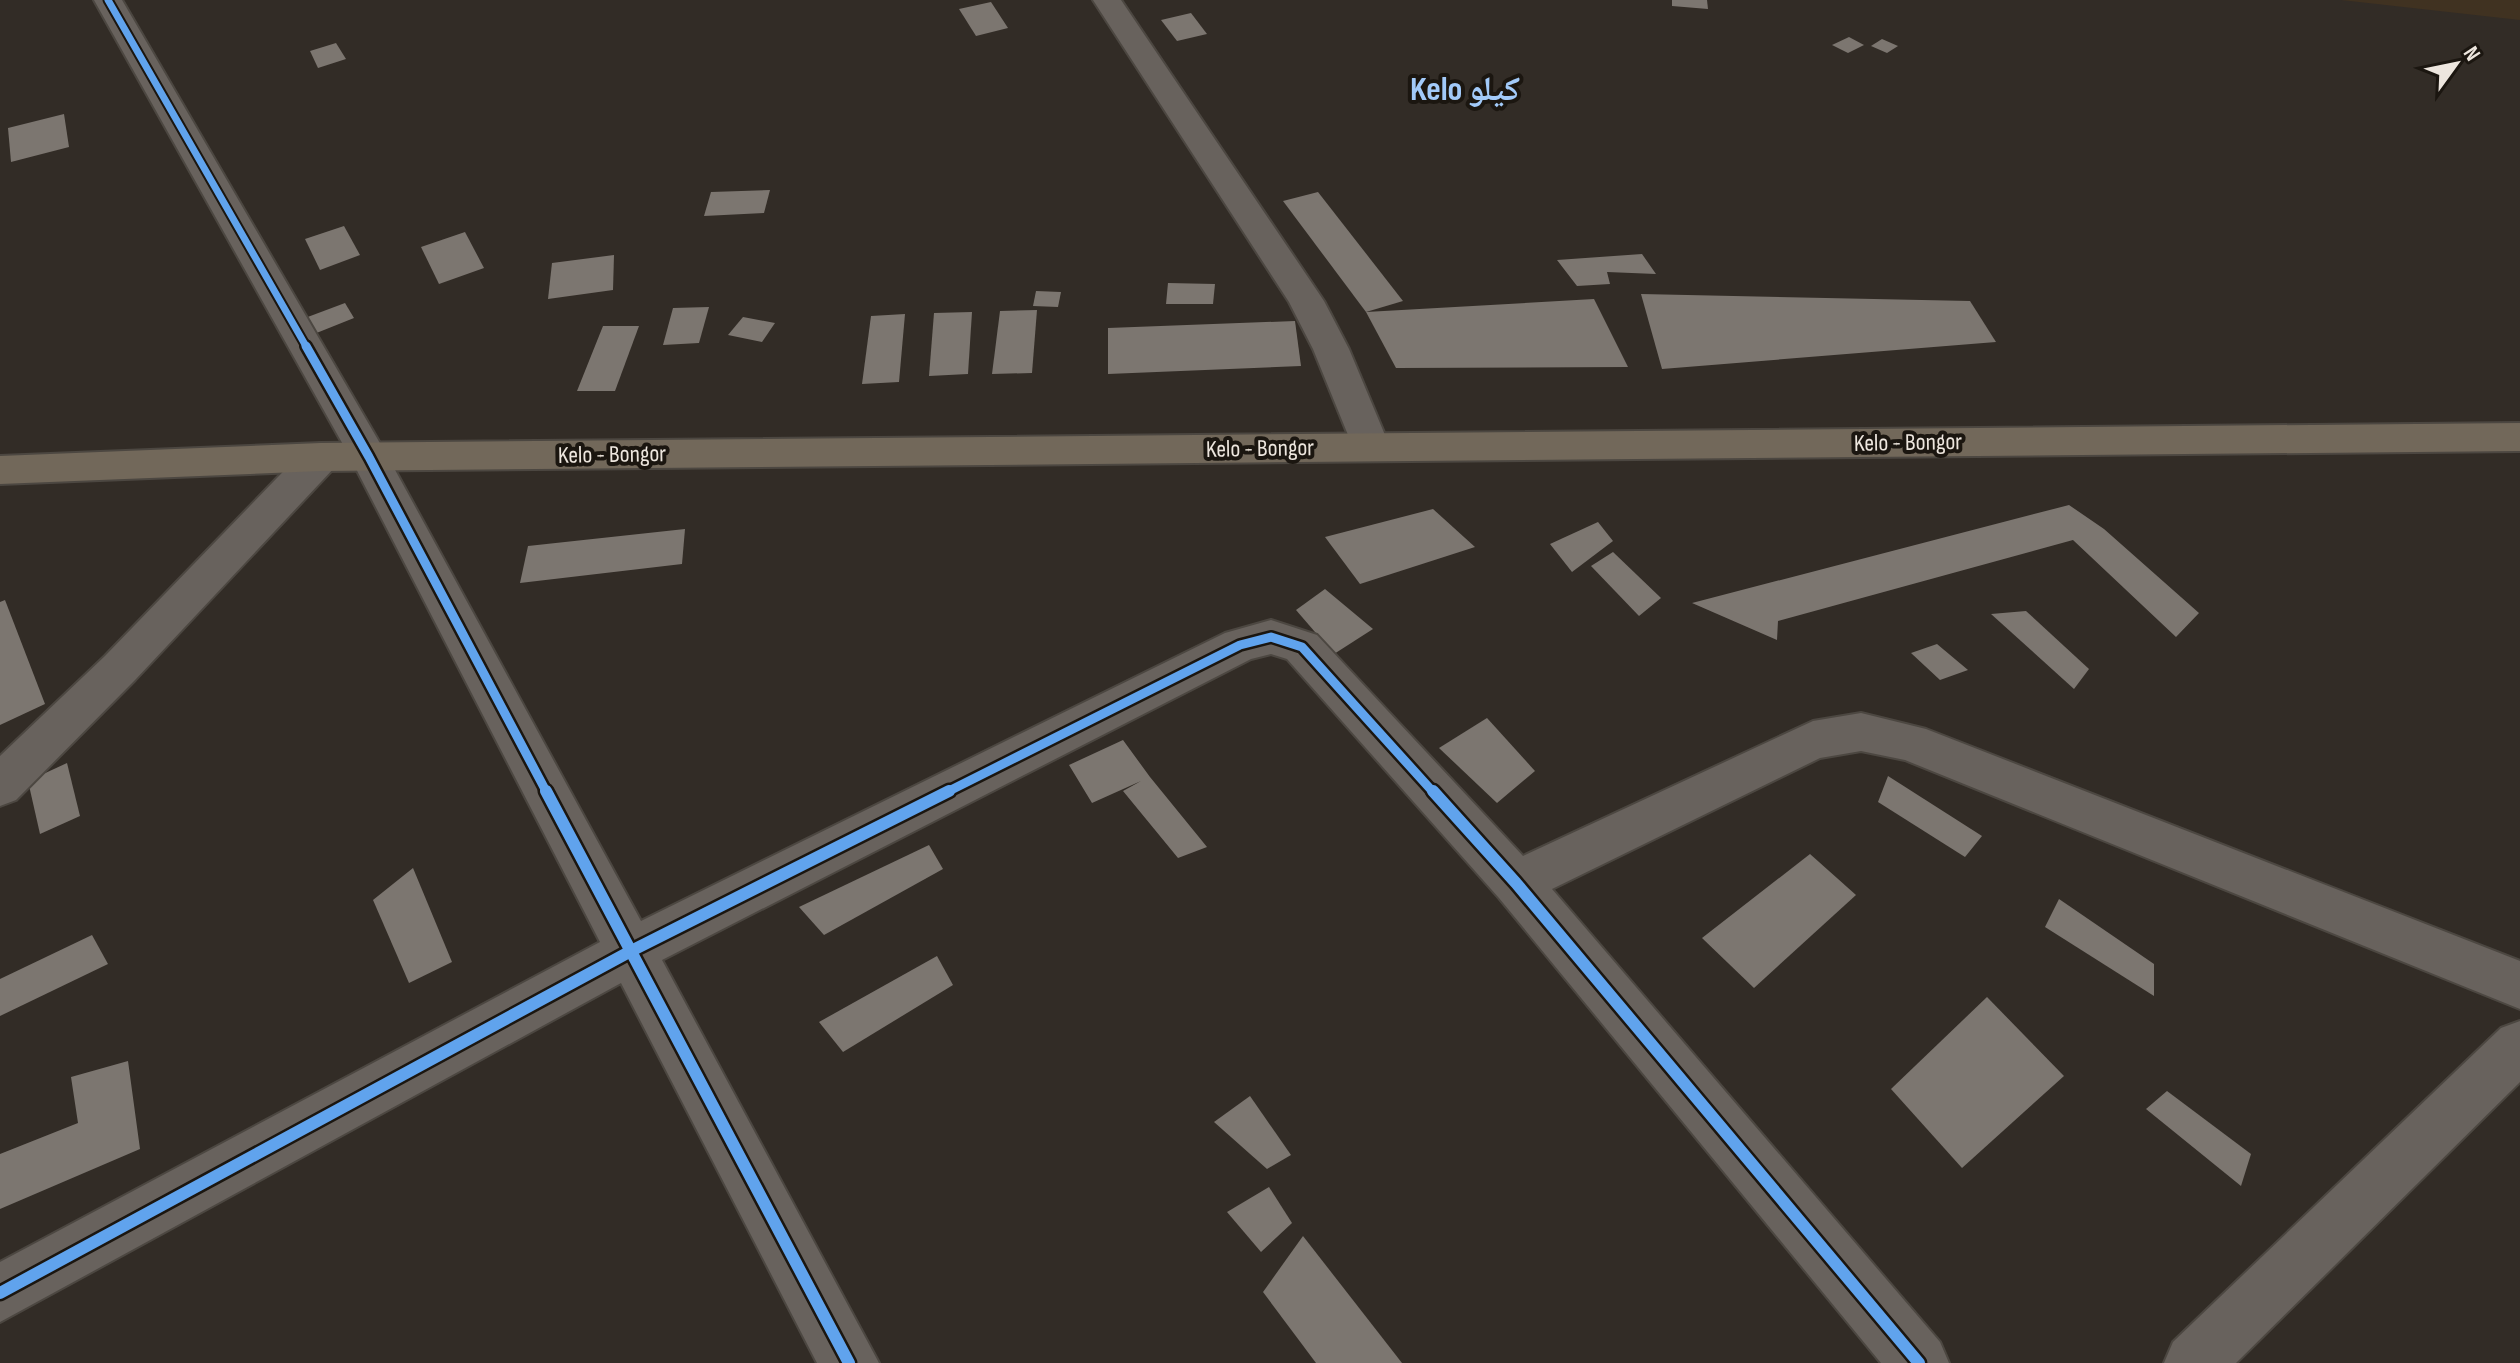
<svg xmlns="http://www.w3.org/2000/svg" width="2520" height="1363" viewBox="0 0 2520 1363" font-family="'Sofia Sans Condensed','Noto Naskh Arabic',sans-serif">
<style>
.built{fill:#403221}
.building{fill:#7c7670}
.lines{fill:none;stroke-linecap:round;stroke-linejoin:round}
.street-casing{stroke:#4c4741;stroke-width:4}
.highway-casing{stroke:#4c4741;stroke-width:4}
.street{fill:#68625d;fill-rule:evenodd}
.highway{fill:#72685a;fill-rule:evenodd}
.cycleway-far2-casing{stroke:#1b1610;stroke-width:11}
.cycleway-far1-casing{stroke:#1b1610;stroke-width:14}
.cycleway-casing{stroke:#1b1610;stroke-width:17}
.cycleway-far2{stroke:#60a3ed;stroke-width:7}
.cycleway-far1{stroke:#60a3ed;stroke-width:9}
.cycleway{stroke:#60a3ed;stroke-width:12}
.labels{text-anchor:middle;stroke-width:8;stroke-linejoin:round;paint-order:stroke}
.street-label{font-size:24px;fill:#ede6de;stroke:#1b1610}
.far-town-label{font-size:34px;font-weight:bold;fill:#a2caf9;stroke:#1b1610}
</style>
<rect width="100%" height="100%" fill="#322c26"/>
<path class="built" d="M2341,0H2520V20Z"/>
<g class="building">
<path d="M1672,0H1707L1708,9L1672,6Z"/>
<path d="M991,2L1008,28L976,36L959,9Z"/>
<path d="M1191,13L1207,34L1177,41L1161,20Z"/>
<path d="M1849,37L1864,45L1848,53L1832,45Z"/>
<path d="M1882,39L1898,46L1887,53L1871,46Z"/>
<path d="M336,43L346,59L318,68L310,51Z"/>
<path d="M64,114L69,147L11,162L8,128Z"/>
<path d="M770,190L764,213L704,216L711,192Z"/>
<path d="M1318,192L1403,301L1366,312L1283,201Z"/>
<path d="M344,226L360,255L320,270L305,239Z"/>
<path d="M465,232L484,268L439,284L421,247Z"/>
<path d="M1642,254L1656,274L1607,272L1610,284L1577,286L1557,260Z"/>
<path d="M614,255L613,290L548,299L552,263Z"/>
<path d="M1168,283L1215,284L1213,304H1166Z"/>
<path d="M1036,291L1061,292L1058,307L1033,306Z"/>
<path d="M1641,294L1970,301L1996,342L1662,369Z"/>
<path d="M1594,299L1628,367L1396,368L1366,312Z"/>
<path d="M345,303L354,318L314,334L305,318Z"/>
<path d="M709,307L699,343L663,345L673,308Z"/>
<path d="M1037,310L1032,373L992,374L1000,311Z"/>
<path d="M972,312L968,374L929,376L934,313Z"/>
<path d="M905,314L899,382L862,384L871,316Z"/>
<path d="M743,317L775,323L762,342L728,335Z"/>
<path d="M1295,321L1301,366L1108,374V328Z"/>
<path d="M603,326H639L615,391H577Z"/>
<path d="M2069,505L2104,529L2199,613L2176,637L2073,540L1778,621L1777,640L1692,603Z"/>
<path d="M1433,509L1475,547L1360,584L1325,537Z"/>
<path d="M1598,522L1613,541L1572,572L1550,544Z"/>
<path d="M685,529L682,564L520,583L528,546Z"/>
<path d="M1613,552L1661,598L1639,616L1591,566Z"/>
<path d="M1325,589L1373,629L1334,654L1296,610Z"/>
<path d="M5,600L45,704L0,725V602Z"/>
<path d="M2026,611L2089,669L2074,689L1991,614Z"/>
<path d="M1937,644L1968,670L1940,680L1911,653Z"/>
<path d="M1487,718L1535,771L1497,803L1439,748Z"/>
<path d="M1123,740L1150,777L1207,847L1178,858L1123,791L1141,781L1092,803L1069,765Z"/>
<path d="M67,763L80,816L40,834L28,781Z"/>
<path d="M1888,776L1982,836L1965,857L1878,802Z"/>
<path d="M929,845L943,869L824,935L799,907Z"/>
<path d="M1810,854L1856,895L1754,988L1702,938Z"/>
<path d="M413,868L452,962L409,983L373,900Z"/>
<path d="M2059,899L2154,964V996L2045,927Z"/>
<path d="M92,935L108,964L0,1016V979Z"/>
<path d="M937,956L953,985L843,1052L819,1022Z"/>
<path d="M1987,997L2064,1076L1962,1168L1891,1089Z"/>
<path d="M128,1061L140,1149L0,1209V1154L78,1123L71,1077Z"/>
<path d="M2167,1091L2251,1154L2241,1186L2146,1109Z"/>
<path d="M1250,1096L1291,1155L1267,1169L1214,1122Z"/>
<path d="M1269,1187L1292,1223L1261,1252L1227,1212Z"/>
<path d="M1303,1236L1402,1363H1316L1263,1292Z"/>
</g>
<g class="lines">
<g class="street-casing">
<g id="street">
<path d="M94,0H122L388,457L641,921L1225,633L1271,620L1317,635L1523,856L1813,721L1861,713L1926,729L2520,961V1009L1905,760L1861,751L1820,758L1552,889L1940,1342L1949,1363H1881L1499,898L1287,659L1271,654L1251,659L662,960L879,1363H817L621,983L0,1322V1262L600,942L350,457Z"/>
<path d="M1093,0H1121L1324,301L1349,349L1390,447L1385,457L1371,461L1357,457L1313,349L1289,302Z"/>
<path d="M321,443L335,447L340,457L335,467L135,680L16,800L0,806V756L105,656L307,447Z"/>
<path d="M2520,1021V1082L2236,1363H2164L2173,1342L2501,1028Z"/>
</g>
</g>
<g class="highway-casing">
<path id="highway" d="M2520,423V451L321,471L0,484V456L321,443Z"/>
</g>
<use href="#street" class="street"/>
<use href="#highway" class="highway"/>
<g class="cycleway-far2-casing">
<path id="cycleway-far2" d="M108,0L307,348"/>
</g>
<g class="cycleway-far1-casing">
<g id="cycleway-far1">
<path d="M306,346L369,457L547,793"/>
<path d="M945,793L1240,645L1271,637L1302,647L1434,793"/>
</g>
</g>
<g class="cycleway-casing">
<g id="cycleway">
<path d="M546,791L849,1363"/>
<path d="M1433,791L1516,883L1919,1363"/>
<path d="M0,1293L631,951L949,791"/>
</g>
</g>
<use href="#cycleway-far2" class="cycleway-far2"/>
<use href="#cycleway-far1" class="cycleway-far1"/>
<use href="#cycleway" class="cycleway"/>
</g>
<g class="labels">
<g class="street-label">
<text transform="translate(1908 442) rotate(-1)" y="8">Kelo - Bongor</text>
<text transform="translate(1260 448) rotate(-1)" y="8">Kelo - Bongor</text>
<text transform="translate(612 454) rotate(-1)" y="8">Kelo - Bongor</text>
</g>
<g class="far-town-label">
<text x="1465" y="100">Kelo كيلو</text>
</g>
</g>
<g transform="translate(2456 64) rotate(57)" stroke="#1b1610" stroke-width="6" paint-order="stroke">
<path d="M0-6L14 30L0 20L-14 30Z" fill="#ede6de"/>
<text y="-12" font-size="22" font-weight="bold" text-anchor="middle" fill="#ede6de">N</text>
</g>
</svg>
